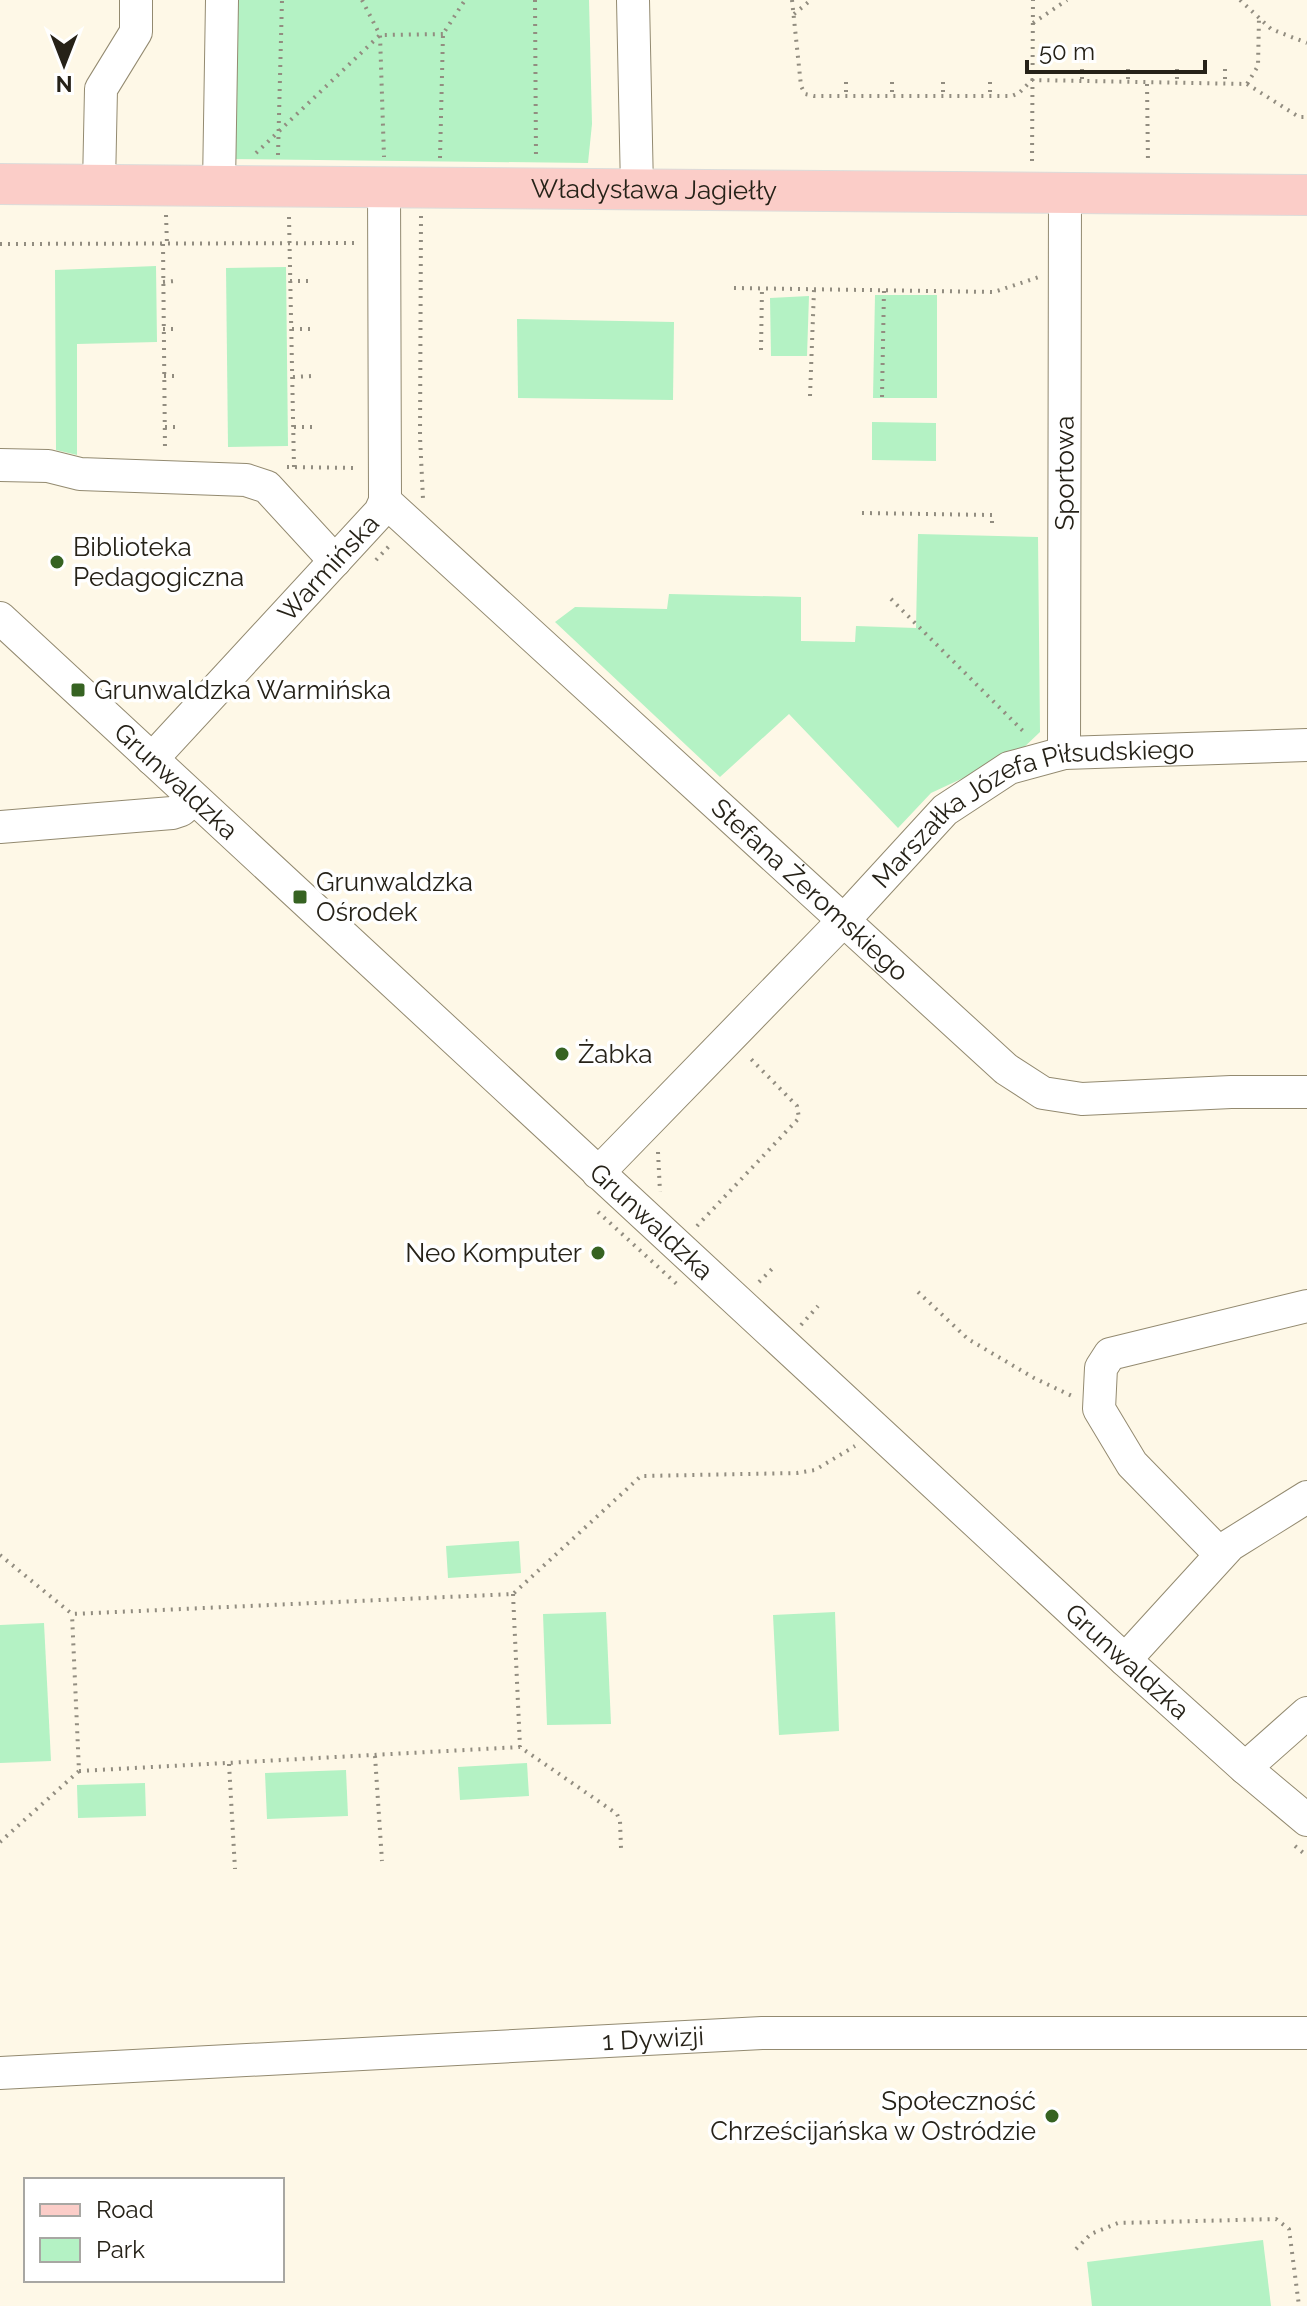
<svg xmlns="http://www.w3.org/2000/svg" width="1307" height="2306" viewBox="0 0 1307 2306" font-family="Raleway,sans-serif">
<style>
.green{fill:#b4f2c4}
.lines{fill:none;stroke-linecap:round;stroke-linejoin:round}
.minor-casing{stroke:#938a70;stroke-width:34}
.major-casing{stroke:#dcdcda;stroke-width:42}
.path{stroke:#928d80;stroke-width:4;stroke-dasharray:2 6;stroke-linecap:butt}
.minor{stroke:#fff;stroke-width:32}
.major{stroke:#fbcdc8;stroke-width:40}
.poi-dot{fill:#366322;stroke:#fff;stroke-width:3}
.labels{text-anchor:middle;stroke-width:7;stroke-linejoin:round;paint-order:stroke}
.street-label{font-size:26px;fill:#262218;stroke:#fff}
.poi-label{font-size:26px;fill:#262218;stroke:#fff;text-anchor:start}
</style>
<rect width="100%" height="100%" fill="#fef8e7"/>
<g class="green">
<path d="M232,0H589L592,124L588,163L227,159Z"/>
<path d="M156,266L157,342L77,344V455L56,450L55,270Z"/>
<path d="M286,267L288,446L228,447L226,268Z"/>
<path d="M875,295H937V398H873Z"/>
<path d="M809,296L807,356H771L770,298Z"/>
<path d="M517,319L674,322L673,400L518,398Z"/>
<path d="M872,422L936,423V461L872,460Z"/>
<path d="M918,534L1038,537L1040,732L1019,752L931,793L898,828L789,714L720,777L555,622L575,607L667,609L669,594L801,597V641L855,642L856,626L916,628Z"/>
<path d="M519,1541L521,1573L448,1578L446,1546Z"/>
<path d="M606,1612L611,1724L547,1725L543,1614Z"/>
<path d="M835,1612L839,1731L779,1735L773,1615Z"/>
<path d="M44,1623L51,1761L0,1763V1625Z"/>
<path d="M527,1763L529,1796L460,1800L458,1767Z"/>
<path d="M346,1770L348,1816L267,1819L265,1773Z"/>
<path d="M145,1783L146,1816L78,1818L77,1785Z"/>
<path d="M1263,2240L1271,2306H1092L1087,2262Z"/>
</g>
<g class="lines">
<g class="minor-casing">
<g id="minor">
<path d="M633,0L637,188"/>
<path d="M99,184L101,89L136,32V0"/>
<path d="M219,185L222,0"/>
<path d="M0,465L48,466L80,474L246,480L267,487L335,561"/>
<path id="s1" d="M385,501L1006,1069L1043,1093L1082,1099L1231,1092H1307"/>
<path id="s2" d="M0,618L1125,1660L1245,1768L1307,1820"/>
<path id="s3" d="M1064,753L1065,192"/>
<path id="s4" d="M152,759L380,512L385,501L384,186"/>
<path d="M0,827L172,813L181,810L194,799"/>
<path id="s5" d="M598,1173L844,920L945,810L1009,768L1064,753L1307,745"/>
<path d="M1220,1554L1132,1464L1099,1409L1101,1368L1110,1354L1307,1306"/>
<path d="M1125,1660L1230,1545L1307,1497"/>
<path d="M1245,1768L1307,1713"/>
<path id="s6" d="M0,2073L762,2033H1307"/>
</g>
</g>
<g class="major-casing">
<g id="major">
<path id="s7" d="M0,184L1307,195"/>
</g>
</g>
<g class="path">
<path d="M362,0L380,35L384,157"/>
<path d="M535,0L536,159"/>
<path d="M792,0L801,86L805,94L814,96H1012L1019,93L1032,80L1247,84L1258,66L1259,18"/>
<path d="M1240,0L1271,29L1307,43"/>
<path d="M794,14L811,0"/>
<path d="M1033,23L1067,0"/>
<path d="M1082,69V82"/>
<path d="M1128,69V82"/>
<path d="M1177,69V84"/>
<path d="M1225,69V85"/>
<path d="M846,82V96"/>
<path d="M892,82V96"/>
<path d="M943,82V96"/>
<path d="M990,82V96"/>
<path d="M1147,84L1148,163"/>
<path d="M1247,84L1299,117H1307"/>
<path d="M256,153L380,35L443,34"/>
<path d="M278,155L282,0"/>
<path d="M440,158L443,34L465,0"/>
<path d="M1032,161L1033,0"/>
<path d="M166,215L167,244"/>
<path d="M421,216L420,437L423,499"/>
<path d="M289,217L294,467"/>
<path d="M0,244L358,243"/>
<path d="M163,244L165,450"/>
<path d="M290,281H312"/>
<path d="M163,282L175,281"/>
<path d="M734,288L994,292L1039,277"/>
<path d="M163,329H175"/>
<path d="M292,329H312"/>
<path d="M761,350L762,288"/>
<path d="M164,376H176"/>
<path d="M293,377L313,376"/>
<path d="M810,396L814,290"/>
<path d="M882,397L884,290"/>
<path d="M165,427H176"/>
<path d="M294,427H314"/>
<path d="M287,467L358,468"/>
<path d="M862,513L992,515V526"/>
<path d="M376,560L392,543"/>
<path d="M891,599L1026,734"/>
<path d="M658,1152L660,1192"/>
<path d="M598,1212L680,1287"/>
<path d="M697,1226L799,1118L797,1106L748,1056"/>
<path d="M759,1282L774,1267"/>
<path d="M918,1292L968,1339L1034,1378L1072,1396"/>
<path d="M801,1325L818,1306"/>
<path d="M0,1555L72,1614L513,1594L641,1476L797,1473L815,1470L855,1446"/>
<path d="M513,1594L520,1747"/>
<path d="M375,1756L382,1861"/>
<path d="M229,1764L235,1869"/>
<path d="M79,1771L520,1747L617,1814L620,1821L621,1848"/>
<path d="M0,1842L79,1771L72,1614"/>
<path d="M1295,1846L1307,1856"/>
<path d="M1076,2249L1091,2234L1118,2223L1276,2219L1289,2229L1299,2306"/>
</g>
<use href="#minor" class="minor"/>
<use href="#major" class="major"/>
</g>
<g class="poi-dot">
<circle cx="57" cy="562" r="8"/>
<rect x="70" y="682" width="16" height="16" rx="4"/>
<rect x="292" y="889" width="16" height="16" rx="4"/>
<circle cx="562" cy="1054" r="8"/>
<circle cx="598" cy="1253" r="8"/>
<circle cx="1052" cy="2116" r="8"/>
</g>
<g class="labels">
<g class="street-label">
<text dy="9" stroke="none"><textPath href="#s7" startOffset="654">Władysława Jagiełły</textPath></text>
<text dy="9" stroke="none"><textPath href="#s3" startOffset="280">Sportowa</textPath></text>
<text dy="9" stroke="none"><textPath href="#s4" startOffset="260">Warmińska</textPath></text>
<text dy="9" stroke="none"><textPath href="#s2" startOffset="240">Grunwaldzka</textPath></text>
<text dy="9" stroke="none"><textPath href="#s5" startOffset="584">Marszałka Józefa Piłsudskiego</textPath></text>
<text dy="9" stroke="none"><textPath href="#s1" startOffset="576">Stefana Żeromskiego</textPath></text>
<text dy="9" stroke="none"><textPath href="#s2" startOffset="888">Grunwaldzka</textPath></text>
<text dy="9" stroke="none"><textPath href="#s2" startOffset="1536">Grunwaldzka</textPath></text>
<text dy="9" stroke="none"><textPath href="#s6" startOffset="654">1 Dywizji</textPath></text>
</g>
<g class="poi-label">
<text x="73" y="556">Biblioteka<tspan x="73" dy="30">Pedagogiczna</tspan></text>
<text x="94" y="699">Grunwaldzka Warmińska</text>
<text x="316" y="891">Grunwaldzka<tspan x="316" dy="30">Ośrodek</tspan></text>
<text x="578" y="1063">Żabka</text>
<text x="582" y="1262" text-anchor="end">Neo Komputer</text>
<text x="1036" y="2110" text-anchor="end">Społeczność<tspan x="1036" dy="30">Chrześcijańska w Ostródzie</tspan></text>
</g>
</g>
<rect x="24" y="2178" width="260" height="104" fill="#ffffff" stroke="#a8a7a3" stroke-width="2"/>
<rect x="40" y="2204" width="40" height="12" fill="#fbcdc8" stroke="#a8a7a3" stroke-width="2"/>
<text x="96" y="2218" font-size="24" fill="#262218">Road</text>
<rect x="40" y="2238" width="40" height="24" fill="#b4f2c4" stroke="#a8a7a3" stroke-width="2"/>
<text x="96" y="2258" font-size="24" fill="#262218">Park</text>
<g transform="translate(64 64) rotate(180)" stroke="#ffffff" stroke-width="6" paint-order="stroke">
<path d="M0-6L14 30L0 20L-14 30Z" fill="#262218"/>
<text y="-12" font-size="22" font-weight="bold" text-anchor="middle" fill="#262218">N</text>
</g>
<path d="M1027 60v12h178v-12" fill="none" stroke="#262218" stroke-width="4"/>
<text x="1039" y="60" font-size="24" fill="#262218" stroke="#ffffff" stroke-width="6" paint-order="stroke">50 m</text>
</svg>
